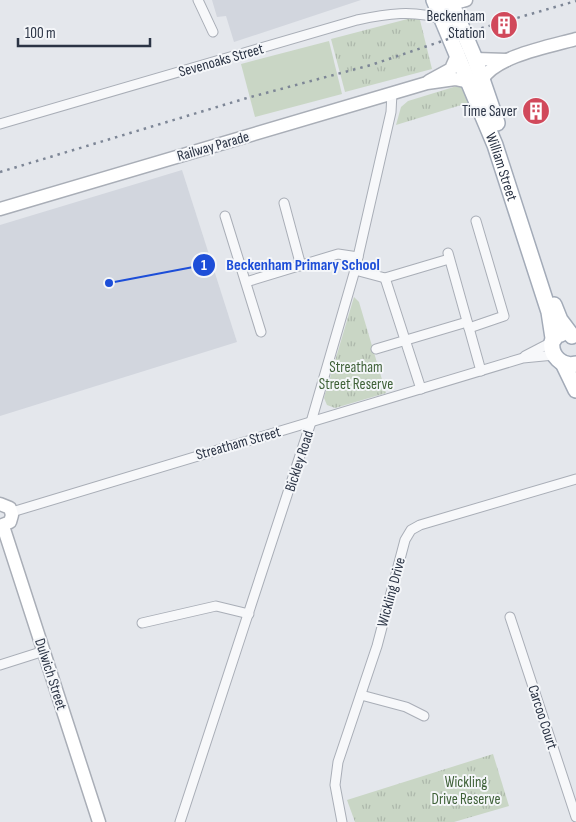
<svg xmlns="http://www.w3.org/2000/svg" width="576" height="822" viewBox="0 0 576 822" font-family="'Sofia Sans Condensed',sans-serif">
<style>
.built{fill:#d2d6de}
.park{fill:url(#park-tufts)}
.pitch{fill:#c9d6c5}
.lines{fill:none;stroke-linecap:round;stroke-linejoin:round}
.street-casing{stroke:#a9aeb7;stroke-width:11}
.secondary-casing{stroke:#a9aeb7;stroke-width:15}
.primary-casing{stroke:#a3abb8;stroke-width:18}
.street{stroke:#f7f8fa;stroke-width:9}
.secondary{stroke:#fff;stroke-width:12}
.primary{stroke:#fff;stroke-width:15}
.rail{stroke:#7d8696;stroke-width:2.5;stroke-dasharray:2.5 5;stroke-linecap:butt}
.labels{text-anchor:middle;stroke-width:4;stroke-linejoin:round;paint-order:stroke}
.poi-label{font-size:15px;fill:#2b3445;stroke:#f4f6f9;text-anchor:end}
.street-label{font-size:15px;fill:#2b3445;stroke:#f4f6f9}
.park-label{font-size:15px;fill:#3f6138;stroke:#f4f6f9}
.leader{fill:none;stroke:#1d4ed8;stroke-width:2}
.callout-dot{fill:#1d4ed8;stroke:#f4f6f9;stroke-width:2}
.mark-label{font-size:15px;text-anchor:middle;font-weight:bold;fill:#fff}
.callout-label{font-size:16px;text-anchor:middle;font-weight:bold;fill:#1d4ed8;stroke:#f4f6f9;stroke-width:4;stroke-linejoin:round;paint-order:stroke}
</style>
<defs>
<pattern id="park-tufts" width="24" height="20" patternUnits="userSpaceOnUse" patternTransform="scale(1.25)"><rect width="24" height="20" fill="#c9d6c5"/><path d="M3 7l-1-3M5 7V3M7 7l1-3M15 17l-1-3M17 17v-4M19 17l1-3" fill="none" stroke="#adb8ab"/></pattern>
</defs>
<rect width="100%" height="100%" fill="#e4e7ec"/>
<g class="built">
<path d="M212,0H361L234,42L226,16L217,17Z"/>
<path d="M182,170L237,342L0,416V225Z"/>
</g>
<g class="park">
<path d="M419,16L432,69L345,92L331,39Z"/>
<path d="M457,86L463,87L471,102L396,125L401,107L408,101Z"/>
<path d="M354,297L359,302L386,393L335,408L327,405L324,398Z"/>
<path d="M493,754L509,806L454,822H355L347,800Z"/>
</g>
<path class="pitch" d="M329,41L342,94L255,117L241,64Z"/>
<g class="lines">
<g class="street-casing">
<g id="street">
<path d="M198,0L213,32"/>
<path d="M0,124L357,20C385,14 415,9 443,20"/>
<path d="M284,203L301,266"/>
<path d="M225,216L261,332"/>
<path d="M448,253L481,371"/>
<path d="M355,270L385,278L449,259"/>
<path d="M385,278L421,389"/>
<path d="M246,282L338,254L358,257"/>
<path d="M469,328L504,316L476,221"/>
<path d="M376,349L467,322"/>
<path d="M525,356L552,342"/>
<path d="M12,512L523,358L554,355"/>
<path d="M510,617L576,817"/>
<path d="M142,623L216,606L249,614"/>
<path d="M0,665L44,651"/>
<path d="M361,695L406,707L424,716"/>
<path d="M180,822L311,422L355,270L391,112L392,93"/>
<path d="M342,822L335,785L338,762L377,646L405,540L411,530L420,525L576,479"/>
</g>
</g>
<g class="secondary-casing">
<g id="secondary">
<path d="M442,4H452L466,0"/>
<path d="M475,59L507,60"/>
<path d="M482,80C495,56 551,46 576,39"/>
<path d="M429,81L451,69L458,53"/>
<path d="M0,209L427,83L455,79L469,82"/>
<path d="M0,504L10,508L12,515L10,522L0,526"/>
<path d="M3,526L99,822"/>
</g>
</g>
<g class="primary-casing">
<g id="primary">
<path id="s1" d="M434,0L495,145L549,312L553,338"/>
<path d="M450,0L475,59L497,123"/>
<path d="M554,305L560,320L572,336"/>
<path d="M561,334L557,335L552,342C550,355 562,368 576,364"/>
<path d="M563,363L576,390"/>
</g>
</g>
<use href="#street" class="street"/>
<use href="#secondary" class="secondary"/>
<use href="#primary" class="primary"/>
<path class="rail" d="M0,172L247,98L371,65L475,30L576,1"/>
</g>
<defs>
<g id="building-disc" transform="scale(1.4375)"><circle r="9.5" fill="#d1495b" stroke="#f4f6f9"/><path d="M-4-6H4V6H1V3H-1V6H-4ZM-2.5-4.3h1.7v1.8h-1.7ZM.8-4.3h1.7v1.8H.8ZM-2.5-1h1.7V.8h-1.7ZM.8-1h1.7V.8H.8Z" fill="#fff"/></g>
</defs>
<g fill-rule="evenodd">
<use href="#building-disc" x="504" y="25"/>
<use href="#building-disc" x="536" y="111"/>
</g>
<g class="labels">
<g class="poi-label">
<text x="485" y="21">Beckenham<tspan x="485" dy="17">Station</tspan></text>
<text x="517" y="116">Time Saver</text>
</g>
<g class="street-label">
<text transform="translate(221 60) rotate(-16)" y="5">Sevenoaks Street</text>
<text transform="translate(213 146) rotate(-16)" y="5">Railway Parade</text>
<text dy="5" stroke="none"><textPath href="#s1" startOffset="180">William Street</textPath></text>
<text transform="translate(238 443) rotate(-16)" y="5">Streatham Street</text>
<text transform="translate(299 461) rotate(-72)" y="5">Bickley Road</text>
<text transform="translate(391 592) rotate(-75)" y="5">Wickling Drive</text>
<text transform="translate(51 674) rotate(72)" y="5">Dulwich Street</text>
<text transform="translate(543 717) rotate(72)" y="5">Carcoo Court</text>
</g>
<g class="park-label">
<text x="356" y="372">Streatham<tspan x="356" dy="17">Street Reserve</tspan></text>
<text x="466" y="787">Wickling<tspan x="466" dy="17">Drive Reserve</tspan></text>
</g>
</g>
<path class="leader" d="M109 283L204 265"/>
<g class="callout-dot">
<circle cx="109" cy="283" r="5"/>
<circle cx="204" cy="265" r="12"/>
</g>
<g class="mark-label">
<text x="204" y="270">1</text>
</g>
<g class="callout-label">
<text x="303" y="270">Beckenham Primary School</text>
</g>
<path d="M18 38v8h132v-8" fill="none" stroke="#2b3445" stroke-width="2.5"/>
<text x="25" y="38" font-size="15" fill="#2b3445" stroke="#f4f6f9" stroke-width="4" paint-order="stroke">100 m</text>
</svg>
